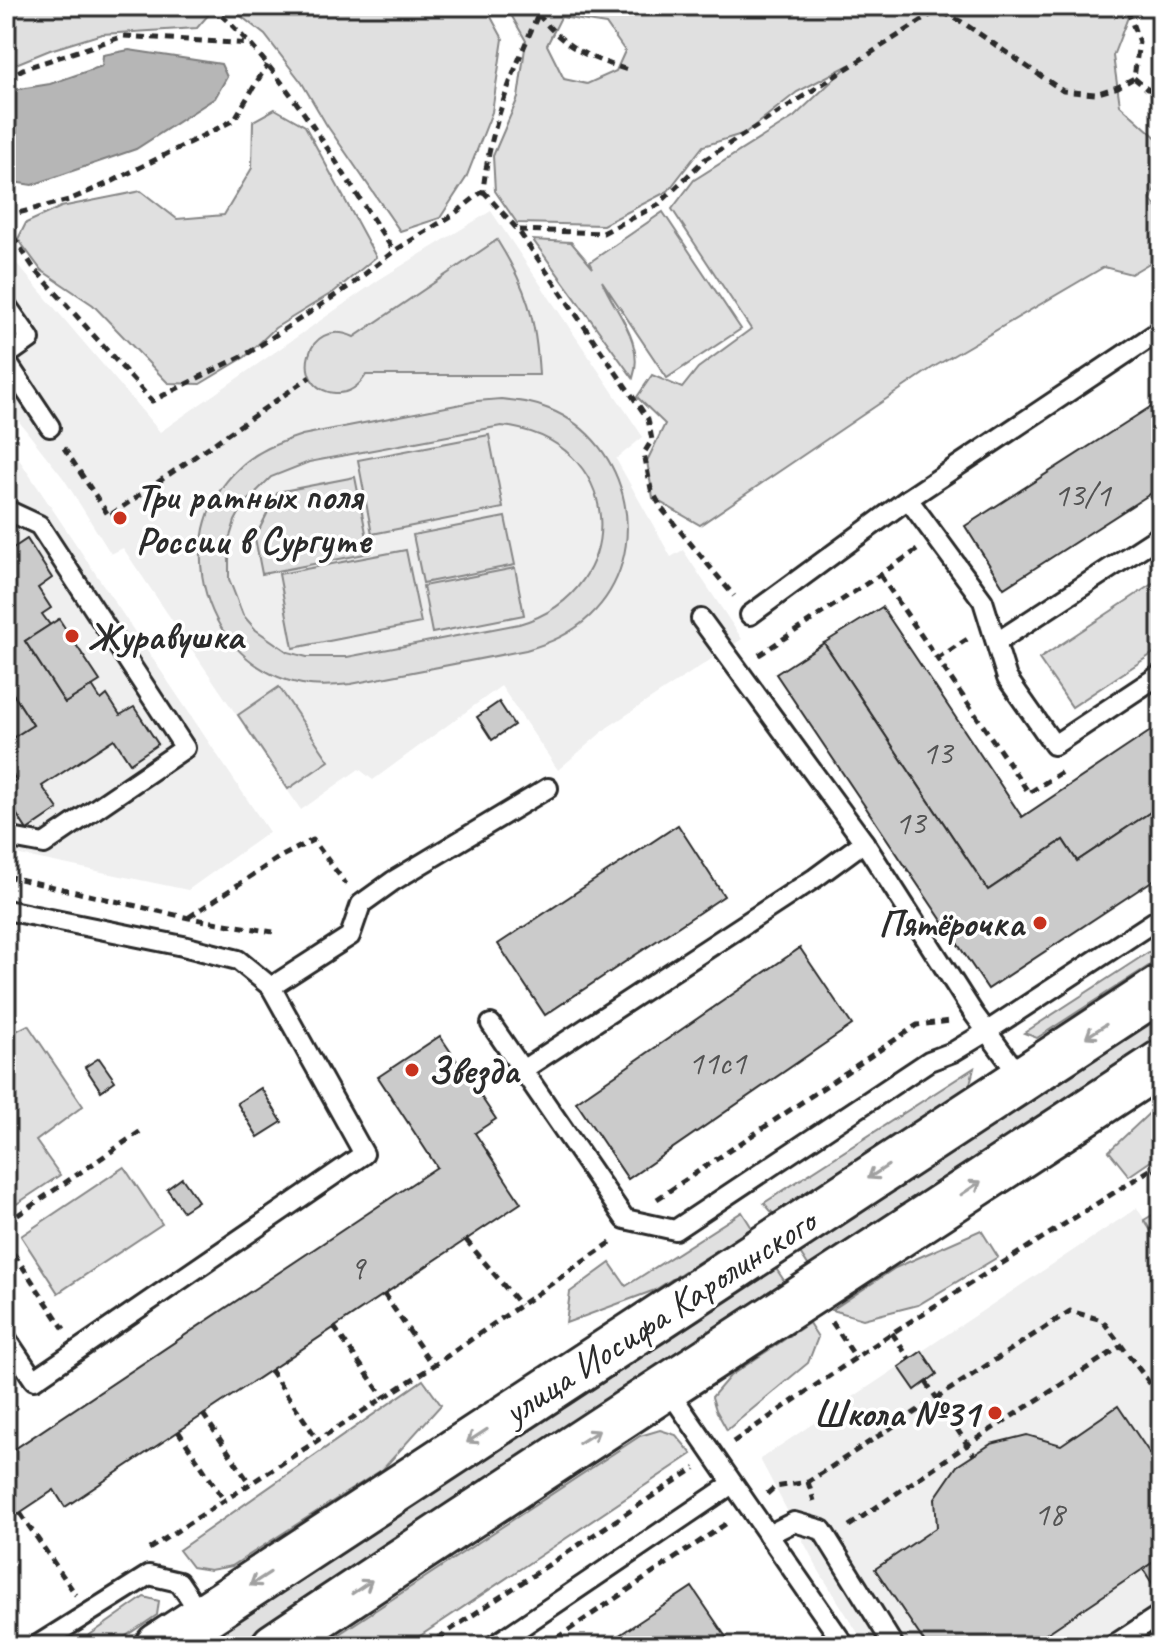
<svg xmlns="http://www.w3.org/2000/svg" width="1167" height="1652" viewBox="0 0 1167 1652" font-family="Caveat,sans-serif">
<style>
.built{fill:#efefef}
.green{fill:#e0e0e0;stroke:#868686;stroke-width:2;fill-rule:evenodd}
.water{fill:#b6b6b6;stroke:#7e7e7e;stroke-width:2}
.building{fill:#cbcbcb;stroke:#2b2b2b;stroke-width:2}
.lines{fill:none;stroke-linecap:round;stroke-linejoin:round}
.service-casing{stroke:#2b2b2b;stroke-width:24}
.secondary-casing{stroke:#2b2b2b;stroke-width:50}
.path{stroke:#2b2b2b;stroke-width:5;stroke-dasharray:8 6;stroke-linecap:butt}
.service{stroke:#fff;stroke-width:18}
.secondary{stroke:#fff;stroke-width:44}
.oneway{stroke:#a0a0a0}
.poi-dot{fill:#c8321e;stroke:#fff;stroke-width:3}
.labels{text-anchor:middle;stroke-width:7;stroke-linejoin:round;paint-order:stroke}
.number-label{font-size:34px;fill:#535353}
.poi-label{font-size:38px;font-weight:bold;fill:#2b2b2b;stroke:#fff;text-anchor:start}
.street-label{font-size:38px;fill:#2b2b2b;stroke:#fff}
</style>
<rect width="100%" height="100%" fill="#fff"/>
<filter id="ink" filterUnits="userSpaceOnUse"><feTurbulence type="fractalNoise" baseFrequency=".0125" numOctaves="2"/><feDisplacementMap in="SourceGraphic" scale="16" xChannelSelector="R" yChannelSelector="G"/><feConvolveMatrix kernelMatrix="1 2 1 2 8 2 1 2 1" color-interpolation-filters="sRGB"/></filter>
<g filter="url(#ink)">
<g class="built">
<path d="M491,211L643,437L616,459L671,557L683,550L742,639L608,727L558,770L501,686L373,780L359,769L301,810L123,548L111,554L64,479L6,405V251L160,432L380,279Z"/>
<path d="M6,440L269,832L188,890L6,852Z"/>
<path d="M1137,1208L1161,1246V1646H866L819,1571L760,1459Z"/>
</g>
<g class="green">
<path d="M6,6H216L197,28L102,34L50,50L6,68Z"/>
<path d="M228,6H485L503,39L492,112L466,178L440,218L400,231L326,124L302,83L265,35Z"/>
<path d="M506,6H1139L1130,12L1113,56L1120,105L1161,142V170L1151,200L1161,213V256L1131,274L1104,267L932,368L700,525L653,498L647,461L665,424L637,397L652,375L682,388L698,368L751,329L672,209L694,180L794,117L849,65L797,92L745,133L703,146L668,191L603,225L517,223L495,191L493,156L518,98L526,41ZM561,17L606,24L625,51L616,71L587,84L564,79L547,45Z"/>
<path d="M275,109L305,126L376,257L335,291L275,328L245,357L200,384L168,383L93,305L41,270L18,239L26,223L61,207L141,191L177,219L224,215L252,168L253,121Z"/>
<path d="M663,212L741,329L667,378L602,281C615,312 645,342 633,378L533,240L571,242L593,268L590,262Z"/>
<path d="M497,240C527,288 536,318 539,375H366C359,386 349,394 335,393C289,389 305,315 354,337Z"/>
<path d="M501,399C518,401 534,402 549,409C631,442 654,555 590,616C571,634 550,643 526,650L351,684C334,686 318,687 302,684C205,666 166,537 238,469C256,451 278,443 302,435L477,401ZM501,426C623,437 637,589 519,624L347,657H307L288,652L256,630L243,615L229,579V540L235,521L244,504L271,477L309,462Z"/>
<path d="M489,435L503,508L372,534L358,460Z"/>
<path d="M355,477L370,553L262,574L255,538L278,492Z"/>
<path d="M505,517L515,565L423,583L413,535Z"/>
<path d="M406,550L421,623L293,648L279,574Z"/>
<path d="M515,568L524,615L432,633L423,586Z"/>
<path d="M1161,578V648L1072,707L1039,659Z"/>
<path d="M279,687L329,761L288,789L238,715Z"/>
<path d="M1161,944V958L1037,1038L1024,1033Z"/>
<path d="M1161,1012V1037L810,1268L799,1251Z"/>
<path d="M28,1025L83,1106L36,1141L60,1175L6,1211V1036Z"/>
<path d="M974,1068L969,1088L775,1216L764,1203Z"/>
<path d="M1161,1102V1154L1129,1176L1109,1151Z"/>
<path d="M124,1167L162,1224L58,1293L21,1236Z"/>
<path d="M1161,1210V1246L1144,1220Z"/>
<path d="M742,1212L752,1228L655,1290L566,1323L570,1292L610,1263L626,1286Z"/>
<path d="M981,1230L998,1257L918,1305L863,1319L832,1310L895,1268Z"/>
<path d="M775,1267L787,1285L235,1646H196Z"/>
<path d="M809,1323L818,1337L808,1363L727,1430L716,1410L712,1397L730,1376Z"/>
<path d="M423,1380L441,1405L383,1469L232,1566L210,1570L192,1567L179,1550Z"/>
<path d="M660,1430L676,1435L692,1454L405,1646H321L640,1436Z"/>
<path d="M144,1597L159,1601L157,1615L111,1646H74Z"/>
</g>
<path class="water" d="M129,50L221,64L227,77L215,98L136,149L32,185L6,181V95L13,90L50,84L102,66L103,55Z"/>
<g class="building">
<path d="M1161,400V487L1004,588L965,526Z"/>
<path d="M27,539L52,578L38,588L51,608L42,614L50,625L25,641L65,703L92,686L101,700L107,695L120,715L134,707L158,744L130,763L114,739L42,786L58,809L27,830L6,798V787L16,780L6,764V760L11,757L6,749V742L33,725L6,683V588L14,583L6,571V553Z"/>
<path d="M882,607L1022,817L1161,724V805L1077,861L1063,840L988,890L824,643Z"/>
<path d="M59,619L100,681L65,703L25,641Z"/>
<path d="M824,643L988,890L1063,840L1077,861L1161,805V875L988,989L776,674Z"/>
<path d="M6,683L33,725L6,742Z"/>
<path d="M499,702L514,725L492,740L477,717Z"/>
<path d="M678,825L724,896L545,1015L498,944Z"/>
<path d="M800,948L852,1025L628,1179L576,1102Z"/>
<path d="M440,1036L496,1119L475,1133L521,1203L65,1507L54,1490L6,1522V1439L13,1450L437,1167L378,1077Z"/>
<path d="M99,1058L115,1081L101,1091L85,1067Z"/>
<path d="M261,1088L282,1122L258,1137L237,1103Z"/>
<path d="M182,1178L198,1201L183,1211L167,1189Z"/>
<path d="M922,1351L937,1374L915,1390L899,1367Z"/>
<path d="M1118,1406L1161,1470V1557L1028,1646H927L875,1569L937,1527L935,1498L957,1466L991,1444L1027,1435L1061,1445Z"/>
<path d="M1161,1557V1597L1143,1569Z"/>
<path d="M692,1587L732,1646H603L642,1620Z"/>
</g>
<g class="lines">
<g class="service-casing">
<g id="service">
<path d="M6,305L30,339L6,356"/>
<path d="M6,361L50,427"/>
<path d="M908,499L983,601L1007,678L1054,745L1161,674"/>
<path d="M6,515L11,512L39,525L185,748L44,844L6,837"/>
<path d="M750,615L908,499L1161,330"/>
<path d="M701,619L864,842L974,1014L1021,1078"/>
<path d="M997,642L1161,535"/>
<path d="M6,910L183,946L238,960L271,987L364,1154L34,1380L6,1338"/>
<path d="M271,987L350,936L361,904L393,881L548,788"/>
<path d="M491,1024L625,1219L675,1230L929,1061L953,1052L986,1032L1161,917"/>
<path d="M524,1069L815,878L864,842"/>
<path d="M667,1388L845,1646"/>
<path d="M768,1535L794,1522L822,1530L894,1646"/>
<path d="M36,1646L149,1575L179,1582L202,1616"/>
<path d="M493,1646L732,1484"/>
<path d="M1112,1646L1161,1614"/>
</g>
</g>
<g class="secondary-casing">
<g id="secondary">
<path d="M158,1646L1161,988"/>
<path d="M274,1646C568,1449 866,1258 1161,1063"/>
</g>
</g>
<g class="path">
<path d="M211,6C288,72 337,168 394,251"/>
<path d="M930,6L962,22L1063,91L1095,94L1118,87L1134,78L1139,42L1126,6"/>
<path d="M538,14C566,49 587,57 628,70"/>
<path d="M1134,78L1147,89L1161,91"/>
<path d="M6,79L23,69L124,36L250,44"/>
<path d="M483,191L518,230L648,419L652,440L644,453L651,489L662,509L734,596"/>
<path d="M6,216L69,200L111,182L234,120L267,65"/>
<path d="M6,225L33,267L152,401L250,352L351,285L394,251L453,215L483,191C490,125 515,66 542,6"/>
<path d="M519,230L603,233L658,205L704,160L938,10"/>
<path d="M64,448L109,516L310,377"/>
<path d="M880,575L1029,793L1065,770"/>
<path d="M759,655L917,550"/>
<path d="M937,659L969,638"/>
<path d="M6,876L189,918L273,932"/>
<path d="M189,917L280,857L313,840L346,884"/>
<path d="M1154,1168L1161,1179"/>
<path d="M657,1199L917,1025L950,1021"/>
<path d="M6,1223L144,1129"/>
<path d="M466,1240L520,1305"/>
<path d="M6,1242L64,1329"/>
<path d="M384,1294L433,1366"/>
<path d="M832,1322L856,1358"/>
<path d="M334,1327L384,1398"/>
<path d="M892,1333L910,1360"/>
<path d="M270,1370L318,1440"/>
<path d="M926,1382L974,1455"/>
<path d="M203,1414L250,1484"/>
<path d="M178,1431L224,1500"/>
<path d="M733,1442L892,1333L1161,1163"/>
<path d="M808,1482L814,1501"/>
<path d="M767,1494L775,1487L808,1482L1070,1311L1102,1320L1161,1398"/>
<path d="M20,1513L76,1595"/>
<path d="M849,1526L967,1445L1123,1345"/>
<path d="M149,1549L433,1366L613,1241"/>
<path d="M426,1646L695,1468"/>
<path d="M545,1646L730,1521"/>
</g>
<use href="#service" class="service"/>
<use href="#secondary" class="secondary"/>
</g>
<defs><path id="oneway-shaft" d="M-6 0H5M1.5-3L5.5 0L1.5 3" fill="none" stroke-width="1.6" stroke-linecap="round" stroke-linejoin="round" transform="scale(2)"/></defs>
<g class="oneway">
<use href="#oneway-shaft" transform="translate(1096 1031) rotate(147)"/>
<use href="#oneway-shaft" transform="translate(878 1172) rotate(147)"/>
<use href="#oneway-shaft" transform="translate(971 1188) rotate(-34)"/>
<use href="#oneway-shaft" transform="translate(477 1436) rotate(147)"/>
<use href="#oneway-shaft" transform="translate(589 1437) rotate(-32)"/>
<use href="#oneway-shaft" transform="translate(260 1579) rotate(147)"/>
<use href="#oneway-shaft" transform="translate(362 1587) rotate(-34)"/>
</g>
</g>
<g class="poi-dot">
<circle cx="120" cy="518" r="8"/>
<circle cx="72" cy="636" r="8"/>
<circle cx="1040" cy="923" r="8"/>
<circle cx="412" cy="1070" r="8"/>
<circle cx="995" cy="1413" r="8"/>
</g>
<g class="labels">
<g class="number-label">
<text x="1082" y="506">13/1</text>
<text x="937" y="764">13</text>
<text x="910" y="834">13</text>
<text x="717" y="1074">11с1</text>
<text x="357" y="1279">9</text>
<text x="1049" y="1525">18</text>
</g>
<g class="poi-label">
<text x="136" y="509">Три ратных поля<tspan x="136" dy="44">России в Сургуте</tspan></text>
<text x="88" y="649">Журавушка</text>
<text x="1024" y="936" text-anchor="end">Пятёрочка</text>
<text x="428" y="1083">Звезда</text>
<text x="979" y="1426" text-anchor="end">Школа №31</text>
</g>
<g class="street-label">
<text transform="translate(659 1316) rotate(-33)" y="13">улица Иосифа Каролинского</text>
</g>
</g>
<rect width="1167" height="1652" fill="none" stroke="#fff" stroke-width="32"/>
<rect x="16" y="16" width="1135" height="1620" fill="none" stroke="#2b2b2b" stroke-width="3" filter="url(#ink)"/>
</svg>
